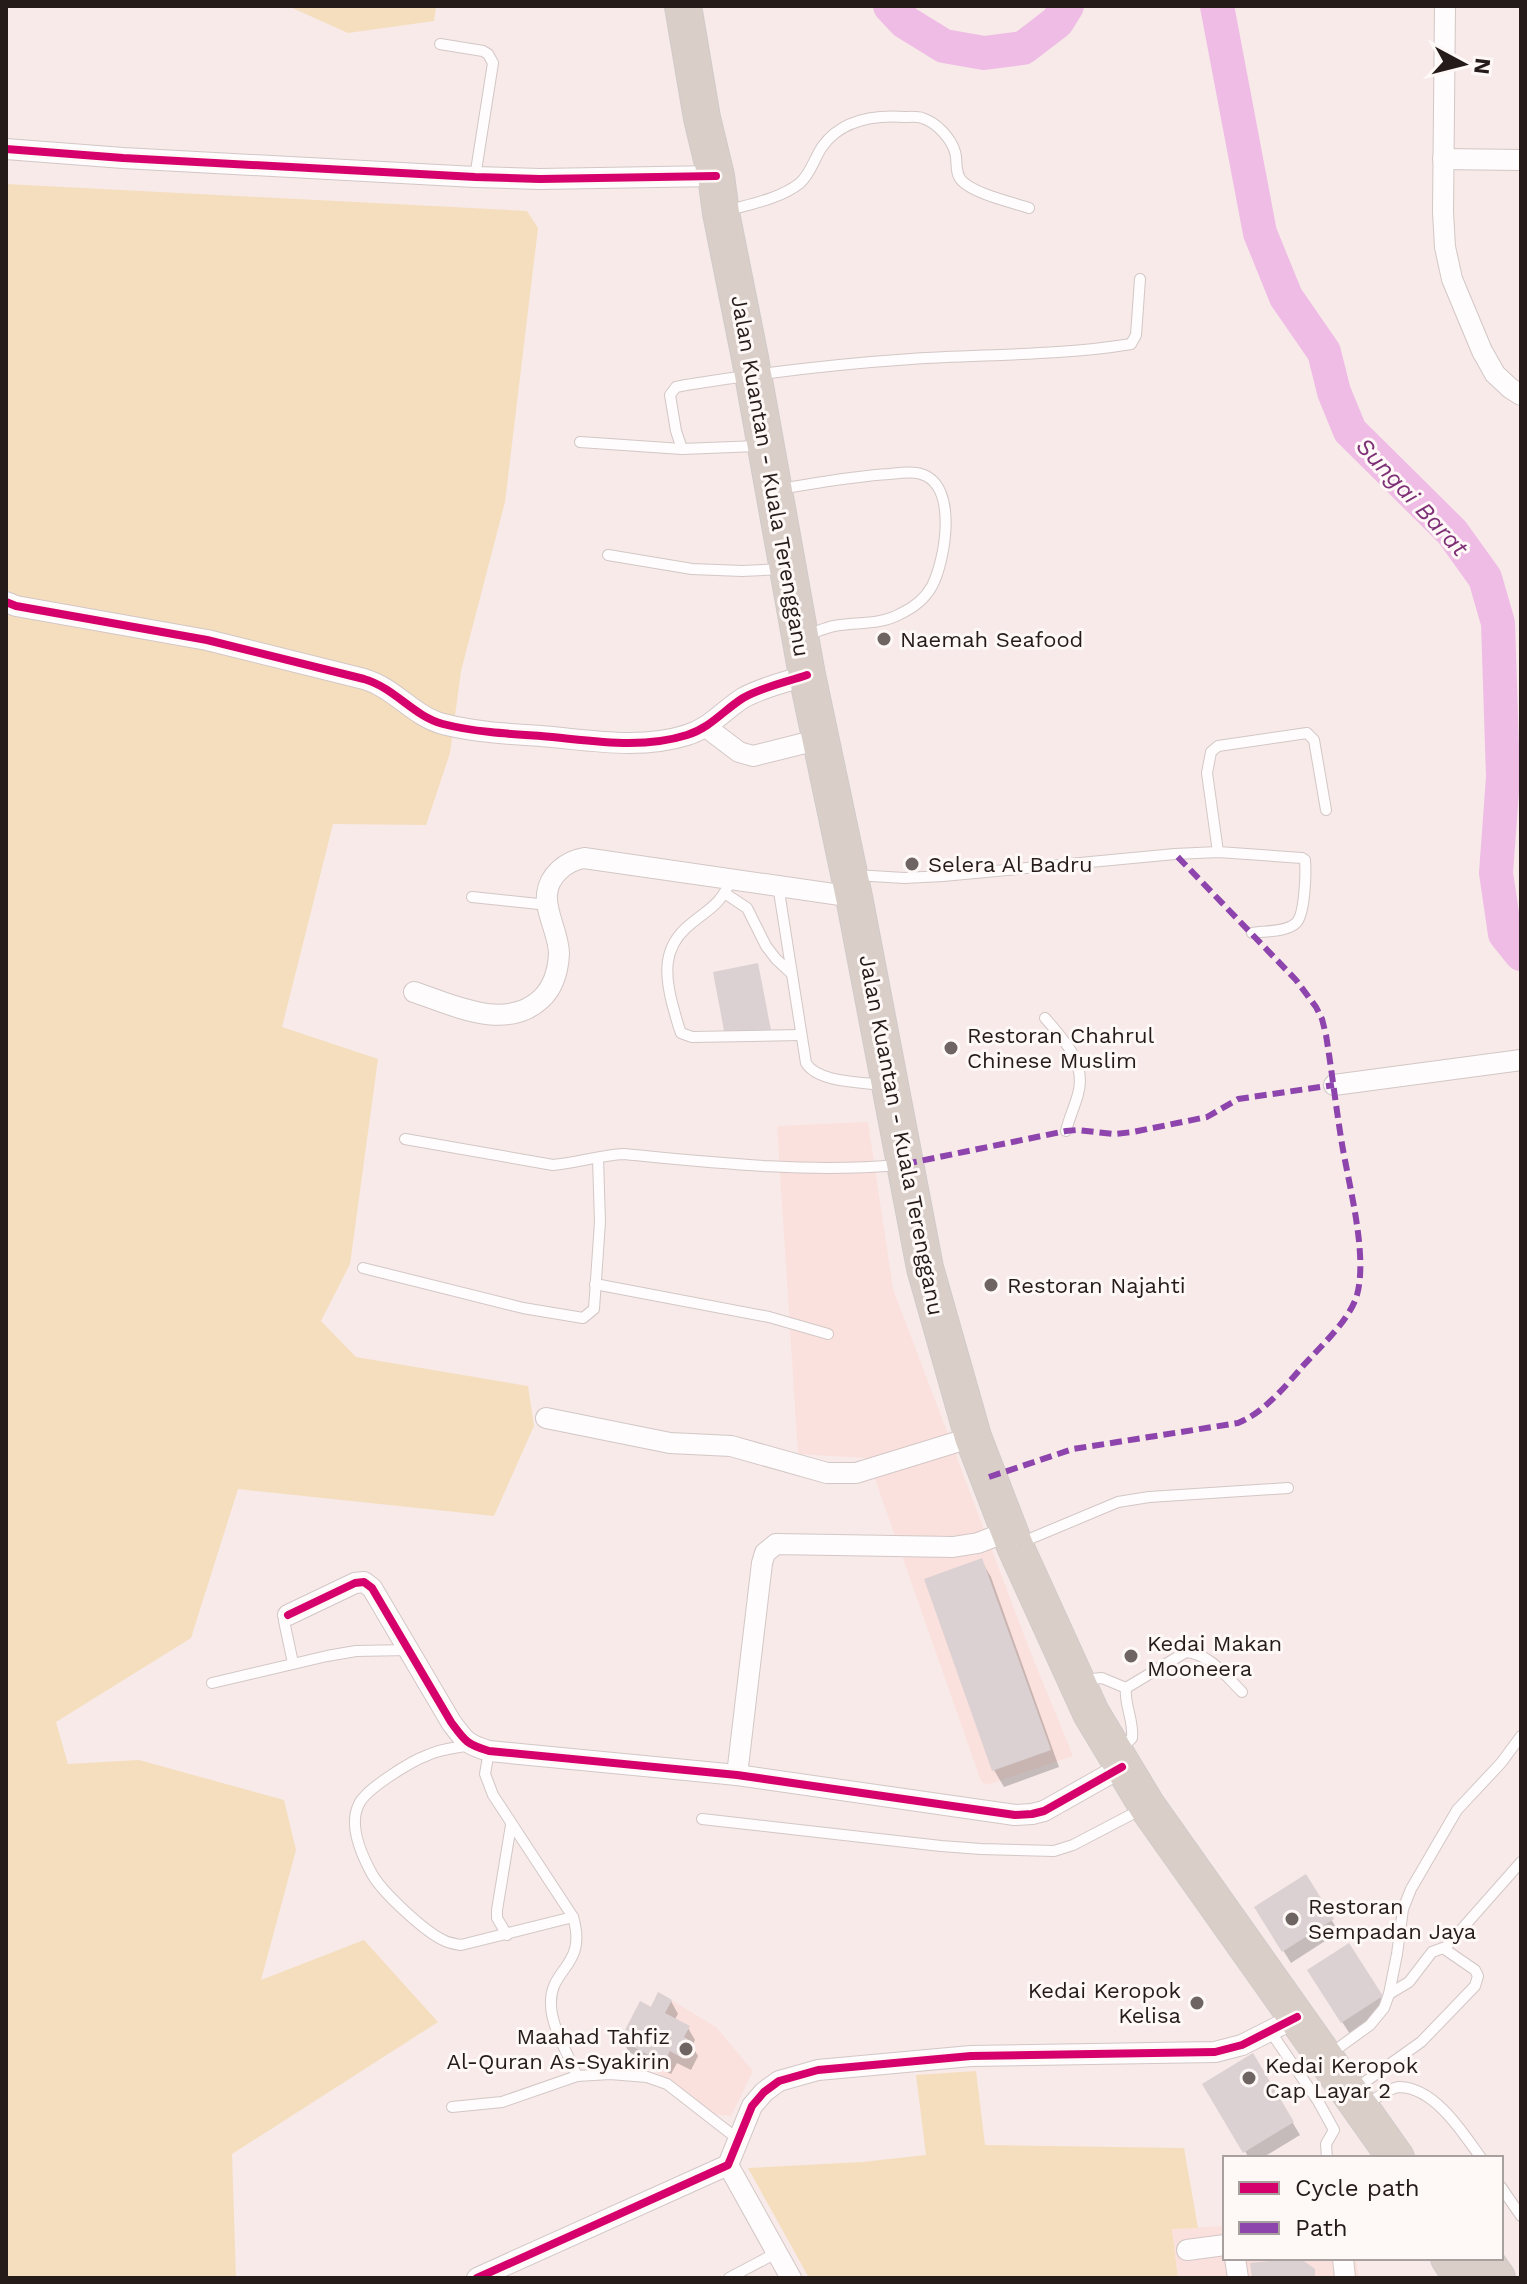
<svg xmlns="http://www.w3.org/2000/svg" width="1527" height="2284" viewBox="0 0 1527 2284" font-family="'Work Sans',sans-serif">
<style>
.built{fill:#fbe1de}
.green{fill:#f5debd}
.shadow{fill:#0003}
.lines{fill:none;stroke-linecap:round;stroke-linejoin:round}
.river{stroke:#efbce5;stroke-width:34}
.building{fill:#dcd1d2}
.lane-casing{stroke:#d3c7c6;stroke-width:12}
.street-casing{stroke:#d3c7c6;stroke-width:22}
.highway-casing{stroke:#d0cac9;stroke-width:38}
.lane{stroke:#fefcfc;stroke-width:10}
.street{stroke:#fefcfc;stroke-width:20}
.highway{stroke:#d9cfc8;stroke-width:36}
.quiet{stroke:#8e44ad;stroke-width:6;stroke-dasharray:12 6;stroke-linecap:butt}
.cycleway-casing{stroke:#fef8f7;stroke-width:13}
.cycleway{stroke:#d6006c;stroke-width:8}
.poi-dot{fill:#6e6462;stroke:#fef8f7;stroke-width:3}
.labels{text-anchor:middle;stroke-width:6;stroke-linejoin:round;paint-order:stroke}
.street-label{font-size:22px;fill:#251c1a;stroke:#fef8f7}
.poi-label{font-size:22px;fill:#251c1a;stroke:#fef8f7;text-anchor:start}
.water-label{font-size:24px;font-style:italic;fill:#7d3075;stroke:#fef8f7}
</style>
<rect width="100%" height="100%" fill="#f7eae9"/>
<g class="built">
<path d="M868,1122L893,1289L1032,1656L1073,1756L986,1785L981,1781L875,1479L865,1458L798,1454L777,1126Z"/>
<path d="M658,1992L716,2027L753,2071L731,2116L712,2114L650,2067L654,2058L620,2040L640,2001L651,2006Z"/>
<path d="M1225,2226V2258H1356L1359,2278H1178L1172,2229Z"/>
</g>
<g class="green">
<path d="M288,6H436L434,21L348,33Z"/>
<path d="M6,184L527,211L538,228L505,502L461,671L450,753L426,825L333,824L282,1027L378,1059L350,1264L321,1321L356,1357L528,1386L534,1426L494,1516L238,1489L191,1638L56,1722L68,1764L139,1760L284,1800L296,1850L261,1980L364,1940L438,2022L232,2154L236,2278H6Z"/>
<path d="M976,2071L985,2145L1184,2148L1198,2228L1172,2229L1178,2278H809L748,2168L862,2162L926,2155L916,2075Z"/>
</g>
<g class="shadow">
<path d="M981,1560L991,1577L1059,1767L1004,1787L994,1770Z"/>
<path d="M1305,1877L1339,1932L1291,1963L1257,1908Z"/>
<path d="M1317,1983L1381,1997L1388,2009L1350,2034Z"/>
<path d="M671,2001L678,2014L675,2019L688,2028L695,2040L692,2046L698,2056L691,2070L677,2063L671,2074L629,2052L622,2039L652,2009Z"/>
<path d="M1253,2056L1300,2135L1262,2158H1249L1205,2084Z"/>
</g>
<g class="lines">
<g class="river">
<path d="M890,6L905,22L944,46L984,53L1023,48L1057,22L1067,6"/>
<path d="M1217,6L1260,233L1286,297L1324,352L1334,392L1350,431L1452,532L1485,578L1498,623L1503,777L1496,873L1505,934L1521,954"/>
</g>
</g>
<g class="building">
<path d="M758,963L771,1030L725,1036L713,972Z"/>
<path d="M982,1558L1051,1750L992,1771L924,1579Z"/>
<path d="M1306,1874L1334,1919L1282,1952L1254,1907Z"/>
<path d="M1349,1943L1383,1996L1341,2023L1307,1970Z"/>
<path d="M658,1992L672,2000L665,2013L690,2026L684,2037L692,2042L684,2059L670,2051L664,2063L620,2040L640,2001L651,2007Z"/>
<path d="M1253,2053L1294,2122L1243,2153L1202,2084Z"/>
<path d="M1300,2258L1315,2269V2278H1252L1250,2263Z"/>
</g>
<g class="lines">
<g class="lane-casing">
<g id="lane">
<path d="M440,44L483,51L488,54L493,63L475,177"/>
<path d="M726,211C750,204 780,199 800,183C811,173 814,159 822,147C841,120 874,115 904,117C909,117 917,116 922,118C936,122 951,138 955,152C958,161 954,173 962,181C975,194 1011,202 1029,208"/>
<path d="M580,442L682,449"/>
<path d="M758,446L682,449L676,431L670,395L676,387L686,385C761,373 836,364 911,359C984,354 1059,356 1131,344L1136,335L1140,279"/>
<path d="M780,489C817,483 853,476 890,474C900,473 912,471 921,474C959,485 945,561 932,586C925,599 913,608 900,614C880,625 856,622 834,626C824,628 814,633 804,636"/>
<path d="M608,555L692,569L742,571L783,569"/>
<path d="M1218,852L1207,773L1211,752L1218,746L1307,733L1314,740L1326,810"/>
<path d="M855,875L904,878L943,876L1175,854L1218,852L1302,858L1305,860C1306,873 1305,915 1296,923C1287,932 1264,931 1252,933"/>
<path d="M731,879C721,906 706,910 686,928C663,949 665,975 672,1003C675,1013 677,1023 681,1033L692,1037L800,1035"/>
<path d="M778,885L806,1063C818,1083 862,1082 883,1085"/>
<path d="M726,894L747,908L766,946L776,959L791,973"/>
<path d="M472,897L548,905"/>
<path d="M1045,1018C1063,1039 1087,1063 1078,1094C1075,1106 1069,1118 1066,1131"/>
<path d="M405,1139L553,1165C577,1163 600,1155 624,1154C716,1163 807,1173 899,1165"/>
<path d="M363,1268L523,1308L583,1318L594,1309L600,1222L598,1159"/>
<path d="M595,1284L769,1317L828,1334"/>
<path d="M1020,1543L1118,1502L1149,1497L1288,1488"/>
<path d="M288,1615L284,1621L293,1663"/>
<path d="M1081,1680L1102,1678L1126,1688"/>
<path d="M212,1683L327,1656L356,1651L409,1650"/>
<path d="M470,1745C456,1748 440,1749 428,1755C411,1761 366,1789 359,1804C348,1825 361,1854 372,1874C382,1892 424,1931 443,1940C448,1943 455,1944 461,1945L573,1917"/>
<path d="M1120,1750L1132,1738C1134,1720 1124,1705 1126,1688L1186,1652C1210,1654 1226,1676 1242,1692"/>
<path d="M489,1751L485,1774L493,1795L573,1917C588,1967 549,1967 551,2005C551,2026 569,2056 577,2076"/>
<path d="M702,1819L941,1846L981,1849L1054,1851L1073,1845L1140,1810"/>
<path d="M507,1935L497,1918V1910L511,1825"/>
<path d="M1445,1948L1521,1862"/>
<path d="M1270,2031L1318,2101L1334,2130L1326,2144L1327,2158"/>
<path d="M1330,2054L1370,2025L1384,2008L1389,1994L1397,1954L1403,1909L1411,1889L1457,1810L1501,1763L1521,1736"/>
<path d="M1355,2089L1421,2042L1475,1986L1478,1976L1475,1970L1443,1948L1432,1952L1409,1982L1389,1994"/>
<path d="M1366,2105C1375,2099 1390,2087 1400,2087C1435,2088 1463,2133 1481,2158"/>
<path d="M452,2107L502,2102L577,2076L610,2074L647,2077L667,2084L739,2140"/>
<path d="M1501,2187L1521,2216"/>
<path d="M729,2278L778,2252"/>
</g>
</g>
<g class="street-casing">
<g id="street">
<path d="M1445,6L1443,212L1445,247L1452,279L1482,351L1495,374L1510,388L1521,395"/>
<path d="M6,149L123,158L475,177L540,179L716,176"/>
<path d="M1443,159L1521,160"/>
<path d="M6,602L16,606L207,640L364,679C395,688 413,716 443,724C474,732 509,734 541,736C589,740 640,750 687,735C710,728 724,710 743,698C762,687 787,682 807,675"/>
<path d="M706,727L739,752L753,756L821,739"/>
<path d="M414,992C453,1005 506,1032 541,999C553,988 558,971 559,954C559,934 545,913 547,894C549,875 566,861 584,858L854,897"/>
<path d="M1334,1085L1521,1060"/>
<path d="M546,1418L670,1443L731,1446L827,1473H856L973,1437"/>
<path d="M288,1615L355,1583L364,1582L372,1588L451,1722C465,1741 466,1744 489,1751L737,1775L1015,1815L1032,1814L1044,1811L1122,1767"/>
<path d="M737,1775L762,1563L765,1553L776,1544L953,1547L978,1543L1009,1531"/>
<path d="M728,2165L791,2278"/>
<path d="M1187,2250L1225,2245"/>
<path d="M1235,2258L1238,2278"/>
<path d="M1343,2258L1345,2278"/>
<path d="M477,2278L728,2165L752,2106L764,2092L779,2081L818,2070L971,2056L1215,2052L1242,2045L1297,2017"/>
</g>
</g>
<g class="highway-casing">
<g id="highway">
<path d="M683,6L702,118L716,176L721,213L750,358L807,675L854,897L925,1268L973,1437L1015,1546L1091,1713L1147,1806L1396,2158"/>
<path d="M1449,2258L1462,2278"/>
<path d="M1483,2258L1497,2278"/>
</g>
</g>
<use href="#lane" class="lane"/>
<use href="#street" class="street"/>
<use href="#highway" class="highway"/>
<g class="quiet">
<path d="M905,1164L1066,1131L1077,1130L1114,1134L1133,1132L1207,1117L1238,1099L1334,1085"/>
<path d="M989,1477L1073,1449L1238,1423C1263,1413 1285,1387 1302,1367C1319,1348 1350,1320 1357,1295C1368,1255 1349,1186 1342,1144C1336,1108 1332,1072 1326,1035L1322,1019L1316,1007L1296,980L1175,854"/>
</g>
<g class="cycleway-casing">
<g id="cycleway">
<path d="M6,149L123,158L475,177L540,179L716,176"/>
<path d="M6,602L16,606L207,640L364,679C395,688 413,716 443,724C474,732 509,734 541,736C589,740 640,750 687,735C710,728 724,710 743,698C762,687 787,682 807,675"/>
<path d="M288,1615L355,1583L364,1582L372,1588L451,1722C465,1741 466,1744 489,1751L737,1775L1015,1815L1032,1814L1044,1811L1122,1767"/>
<path d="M477,2278L728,2165L752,2106L764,2092L779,2081L818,2070L971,2056L1215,2052L1242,2045L1297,2017"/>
</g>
</g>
<use href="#cycleway" class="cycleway"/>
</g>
<g class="poi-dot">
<circle cx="884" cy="639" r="8"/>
<circle cx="912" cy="864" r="8"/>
<circle cx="951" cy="1048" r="8"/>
<circle cx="991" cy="1285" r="8"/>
<circle cx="1131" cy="1656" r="8"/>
<circle cx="1292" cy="1919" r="8"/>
<circle cx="1197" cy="2003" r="8"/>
<circle cx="686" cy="2049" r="8"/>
<circle cx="1249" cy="2078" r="8"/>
</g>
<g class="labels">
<g class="street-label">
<text transform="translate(771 476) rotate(80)" y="8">Jalan Kuantan - Kuala Terengganu</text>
<text transform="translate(902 1135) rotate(79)" y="8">Jalan Kuantan - Kuala Terengganu</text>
</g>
<g class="poi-label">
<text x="900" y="647">Naemah Seafood</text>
<text x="928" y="872">Selera Al Badru</text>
<text x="967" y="1043">Restoran Chahrul<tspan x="967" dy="25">Chinese Muslim</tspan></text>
<text x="1007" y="1293">Restoran Najahti</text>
<text x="1147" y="1651">Kedai Makan<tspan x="1147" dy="25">Mooneera</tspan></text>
<text x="1308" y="1914">Restoran<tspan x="1308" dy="25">Sempadan Jaya</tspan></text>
<text x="1181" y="1998" text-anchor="end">Kedai Keropok<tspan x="1181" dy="25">Kelisa</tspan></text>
<text x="670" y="2044" text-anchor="end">Maahad Tahfiz<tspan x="670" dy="25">Al-Quran As-Syakirin</tspan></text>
<text x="1265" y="2073">Kedai Keropok<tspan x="1265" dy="25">Cap Layar 2</tspan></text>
</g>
<g class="water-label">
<text transform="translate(1412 497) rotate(47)" y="8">Sungai Barat</text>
</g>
</g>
<rect width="1527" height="2284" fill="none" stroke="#251c1a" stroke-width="16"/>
<rect x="1223" y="2156" width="280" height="104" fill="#fef8f7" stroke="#a7a09f" stroke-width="2"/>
<rect x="1239" y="2182" width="40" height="12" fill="#d6006c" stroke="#a7a09f" stroke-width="2"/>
<text x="1295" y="2196" font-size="24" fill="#251c1a">Cycle path</text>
<rect x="1239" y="2222" width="40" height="12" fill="#8e44ad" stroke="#a7a09f" stroke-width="2"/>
<text x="1295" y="2236" font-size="24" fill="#251c1a">Path</text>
<g transform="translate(1463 64) rotate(97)" stroke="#fef8f7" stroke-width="6" paint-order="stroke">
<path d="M0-6L14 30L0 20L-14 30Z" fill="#251c1a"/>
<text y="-12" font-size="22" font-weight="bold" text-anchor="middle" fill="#251c1a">N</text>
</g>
</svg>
